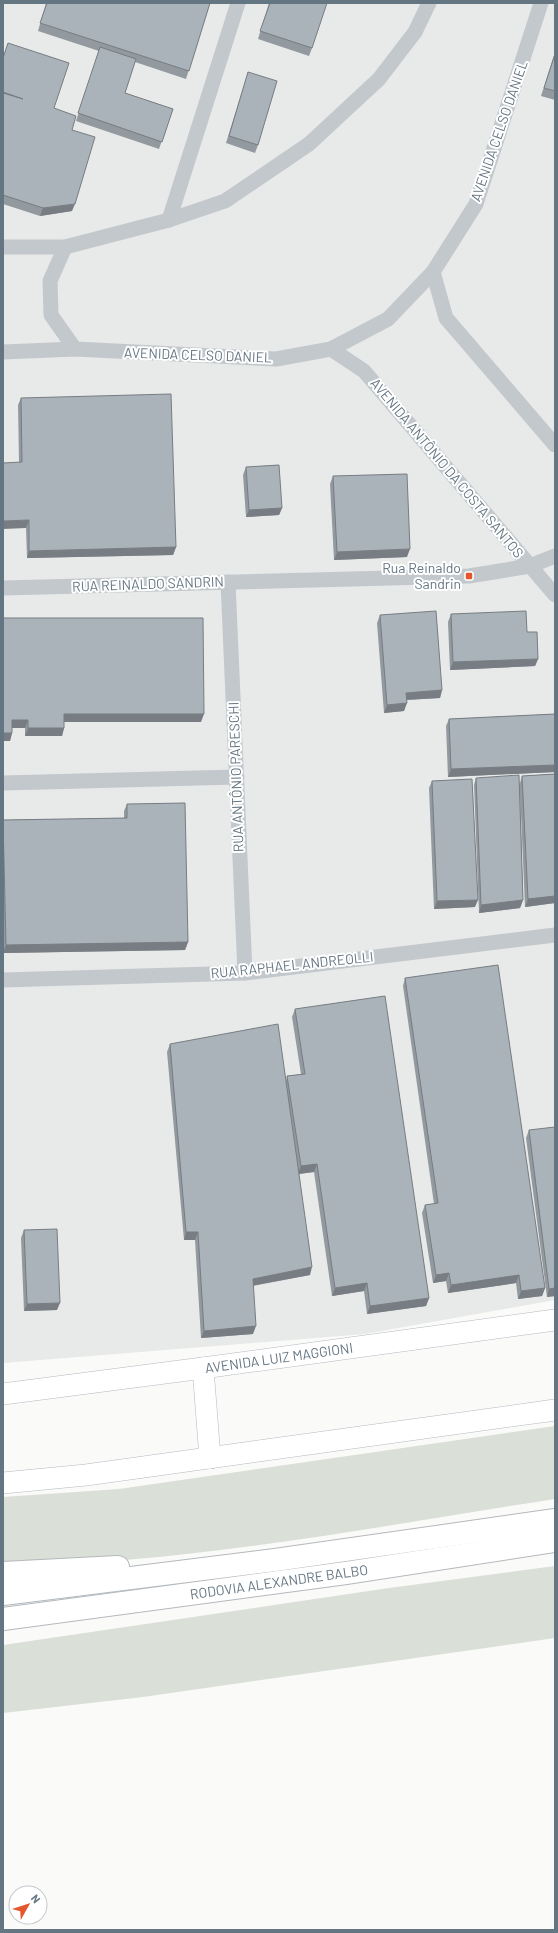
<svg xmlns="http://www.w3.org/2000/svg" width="558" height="1933" viewBox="0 0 558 1933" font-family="Barlow,sans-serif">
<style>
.built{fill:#e8e9e9}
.green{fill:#dadfd7}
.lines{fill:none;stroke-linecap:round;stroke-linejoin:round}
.secondary-casing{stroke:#b3babf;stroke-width:22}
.highway-casing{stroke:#b4b9bd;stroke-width:24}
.street{stroke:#c3c8cc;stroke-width:15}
.secondary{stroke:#fff;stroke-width:21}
.highway{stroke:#fff;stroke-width:22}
.wall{fill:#929a9f}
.shaded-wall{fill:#777d82}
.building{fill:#aab3b9;stroke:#777d82}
.poi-dot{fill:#e4572e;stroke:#fff;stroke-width:1.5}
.labels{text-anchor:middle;stroke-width:4;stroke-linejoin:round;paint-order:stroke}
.street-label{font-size:14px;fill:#657683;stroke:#fff}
.poi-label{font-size:14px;fill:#657683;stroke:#fff;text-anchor:end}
</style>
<rect width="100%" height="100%" fill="#fafaf8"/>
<path class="built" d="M3,3H555V1300L365,1334L3,1363Z"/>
<g class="green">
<path d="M555,1426V1499C372,1527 189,1564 3,1566V1497L119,1489Z"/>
<path d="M555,1566V1638L143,1697L3,1713V1645L389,1588Z"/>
</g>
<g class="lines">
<g class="secondary-casing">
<g id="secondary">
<path d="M203,1368L210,1458"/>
<path d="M3,1394L203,1368L555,1320"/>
<path d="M3,1483L86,1475L555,1410"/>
</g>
</g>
<g class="highway-casing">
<g id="highway">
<path d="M3,1573L118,1567"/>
<path d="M3,1594L275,1560L555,1520"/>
<path d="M3,1619L346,1573L555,1541"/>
</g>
</g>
<g class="street">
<path d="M169,220L238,3"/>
<path d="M3,247H65L169,220L225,201L309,144L379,79L415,32L429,3"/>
<path d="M65,247L50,281L51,315L75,349"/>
<path d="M433,272L446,318L555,445"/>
<path d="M331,349L364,371L555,595"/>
<path d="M3,352L75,349L276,359L331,349L388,319L433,272L476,204L541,3"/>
<path d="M228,582L245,973"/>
<path d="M3,588L469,576L530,566L555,556"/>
<path d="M3,783L237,777"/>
<path d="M3,980L245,973L555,935"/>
</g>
<use href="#secondary" class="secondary"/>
<use href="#highway" class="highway"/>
</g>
<g class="wall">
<path d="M46,3H210L186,79L135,62L125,93L173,109L159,149L76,121L99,51L38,31Z"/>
<path d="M269,3L312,48L309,56L258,39Z"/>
<path d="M8,43L54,108L72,130V211L40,216L3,204V57Z"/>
<path d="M555,52V100L541,96Z"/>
<path d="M248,72L258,145L255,153L226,143Z"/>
<path d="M21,398L176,547L173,555L27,558L26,528L19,462L18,405Z"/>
<path d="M246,467L282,508L279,515L246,517L243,475Z"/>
<path d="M333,476L407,557L334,560L330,484Z"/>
<path d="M451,614L527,632L538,659L535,666L450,670L448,622Z"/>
<path d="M380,615L442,690L440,698L407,700L404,711L384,713L377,623Z"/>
<path d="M3,618L201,722H64V728L62,736H25V728H12V733L10,741H3Z"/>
<path d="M555,714V772L448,777L446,726L449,719Z"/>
<path d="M555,774V903L525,907L520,790L523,900L520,908L479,913L474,785L476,778L520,783L522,776Z"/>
<path d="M432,781L475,907L434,909L429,788Z"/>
<path d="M127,804L188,942L185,950L3,953V820L124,818V811Z"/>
<path d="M405,978L545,1288L542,1296L518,1299L516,1283L448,1293L446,1281L433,1283L422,1213L425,1205L434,1204L403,986Z"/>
<path d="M295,1009L429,1298L426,1306L367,1314L364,1291L332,1296L314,1172L299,1174L310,1275L253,1286V1334L201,1338L195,1240H184L167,1052L170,1044L286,1081L287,1076L301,1074L292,1017Z"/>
<path d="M529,1130L555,1296L547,1297L526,1138Z"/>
<path d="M24,1230L57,1310L24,1311L21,1238Z"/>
</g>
<g class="shaded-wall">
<path d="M75,204L72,211L40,216L43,208Z"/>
<path d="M282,508L279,515L246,517L249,510Z"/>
<path d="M29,520L26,528L3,529V521Z"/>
<path d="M176,547L173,555L27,558L29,551Z"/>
<path d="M410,549L407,557L334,560L337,552Z"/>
<path d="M538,659L535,666L450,670L453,662Z"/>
<path d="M442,690L440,698L403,700L406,693Z"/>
<path d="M407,703L404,711L384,713L387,705Z"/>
<path d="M64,714H204L201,722H62Z"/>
<path d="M12,720H28L25,728H9Z"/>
<path d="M28,728H64L62,736H25Z"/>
<path d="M3,733H12L10,741H3Z"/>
<path d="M555,765V772L448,777L451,769Z"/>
<path d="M555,896V903L525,907L528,899Z"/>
<path d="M478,900L475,907L434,909L437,901Z"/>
<path d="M523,900L520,908L479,913L481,905Z"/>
<path d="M188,942L185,950L3,953L6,945Z"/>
<path d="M317,1164L314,1172L298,1174L301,1166Z"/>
<path d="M186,1232H198L195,1240H184Z"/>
<path d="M312,1267L310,1275L250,1286L253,1279Z"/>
<path d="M449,1273L446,1281L433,1283L436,1275Z"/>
<path d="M519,1275L516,1283L448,1293L451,1285Z"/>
<path d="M367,1283L364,1291L332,1296L335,1288Z"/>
<path d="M545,1288L542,1296L518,1299L521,1291Z"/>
<path d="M555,1288V1296L547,1297L549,1289Z"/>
<path d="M429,1298L426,1306L367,1314L370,1306Z"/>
<path d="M60,1303L57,1310L24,1311L27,1304Z"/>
<path d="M256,1326L253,1334L201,1338L204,1331Z"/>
</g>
<g class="building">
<path d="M47,3H210L189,71L40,23Z"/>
<path d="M270,3H327L312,48L260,31Z"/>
<path d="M8,43L69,63L54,108L76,116L72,130L95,137L75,204L43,208L3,195V93L23,99L3,92V58Z"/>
<path d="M100,47L136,59L125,93L173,109L162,142L78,113Z"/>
<path d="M555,54V91L544,88Z"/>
<path d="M248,72L277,81L258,145L229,136Z"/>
<path d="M171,394L176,547L29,551V520L3,521V463L22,462L21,398Z"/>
<path d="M279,465L282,508L249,510L246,467Z"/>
<path d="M407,474L410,549L337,552L333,476Z"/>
<path d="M436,611L442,690L406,693L407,703L387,705L380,615Z"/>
<path d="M526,611L527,632H537L538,659L453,662L451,614Z"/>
<path d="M3,618H203L204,714H64V728H28V720H12V733H3Z"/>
<path d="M555,714V765L451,769L449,719Z"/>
<path d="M555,774V896L528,899L522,776Z"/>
<path d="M519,775L523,900L481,905L476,778Z"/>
<path d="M472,779L478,900L437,901L432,781Z"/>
<path d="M185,803L188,942L6,945L3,820L127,818V804Z"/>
<path d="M498,965L545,1288L521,1291L519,1275L451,1285L449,1273L436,1275L425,1205L438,1203L405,978Z"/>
<path d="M385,996L429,1298L370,1306L367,1283L335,1288L317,1164L301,1166L287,1076L305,1074L295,1009Z"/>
<path d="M278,1024L312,1267L253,1279L256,1326L204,1331L198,1232H186L170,1044Z"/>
<path d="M555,1127V1288L549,1289L529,1130Z"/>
<path d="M57,1229L60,1303L27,1304L24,1230Z"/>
</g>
<rect class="poi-dot" x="465" y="572" width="8" height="8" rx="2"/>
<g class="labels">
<g class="street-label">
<text transform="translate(499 131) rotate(-71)" y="5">AVENIDA CELSO DANIEL</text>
<text transform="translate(198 355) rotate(2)" y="5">AVENIDA CELSO DANIEL</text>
<text transform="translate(447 468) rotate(50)" y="5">AVENIDA ANTÔNIO DA COSTA SANTOS</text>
<text transform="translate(148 584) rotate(-2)" y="5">RUA REINALDO SANDRIN</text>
<text transform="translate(236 777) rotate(-92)" y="5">RUA ANTÔNIO PARESCHI</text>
<text transform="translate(292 965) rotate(-6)" y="5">RUA RAPHAEL ANDREOLLI</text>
<text transform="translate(279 1358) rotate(-8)" y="5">AVENIDA LUIZ MAGGIONI</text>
<text transform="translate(279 1582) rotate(-8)" y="5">RODOVIA ALEXANDRE BALBO</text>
</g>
<g class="poi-label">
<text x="461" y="573">Rua Reinaldo<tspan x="461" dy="16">Sandrin</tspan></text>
</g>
</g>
<rect width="558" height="1933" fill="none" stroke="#657683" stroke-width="8"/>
<g transform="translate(28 1905) rotate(51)"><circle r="19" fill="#ffffff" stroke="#c1c8cd"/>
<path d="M0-3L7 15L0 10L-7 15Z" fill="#e4572e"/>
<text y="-6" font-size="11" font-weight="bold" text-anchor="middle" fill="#657683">N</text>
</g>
</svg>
